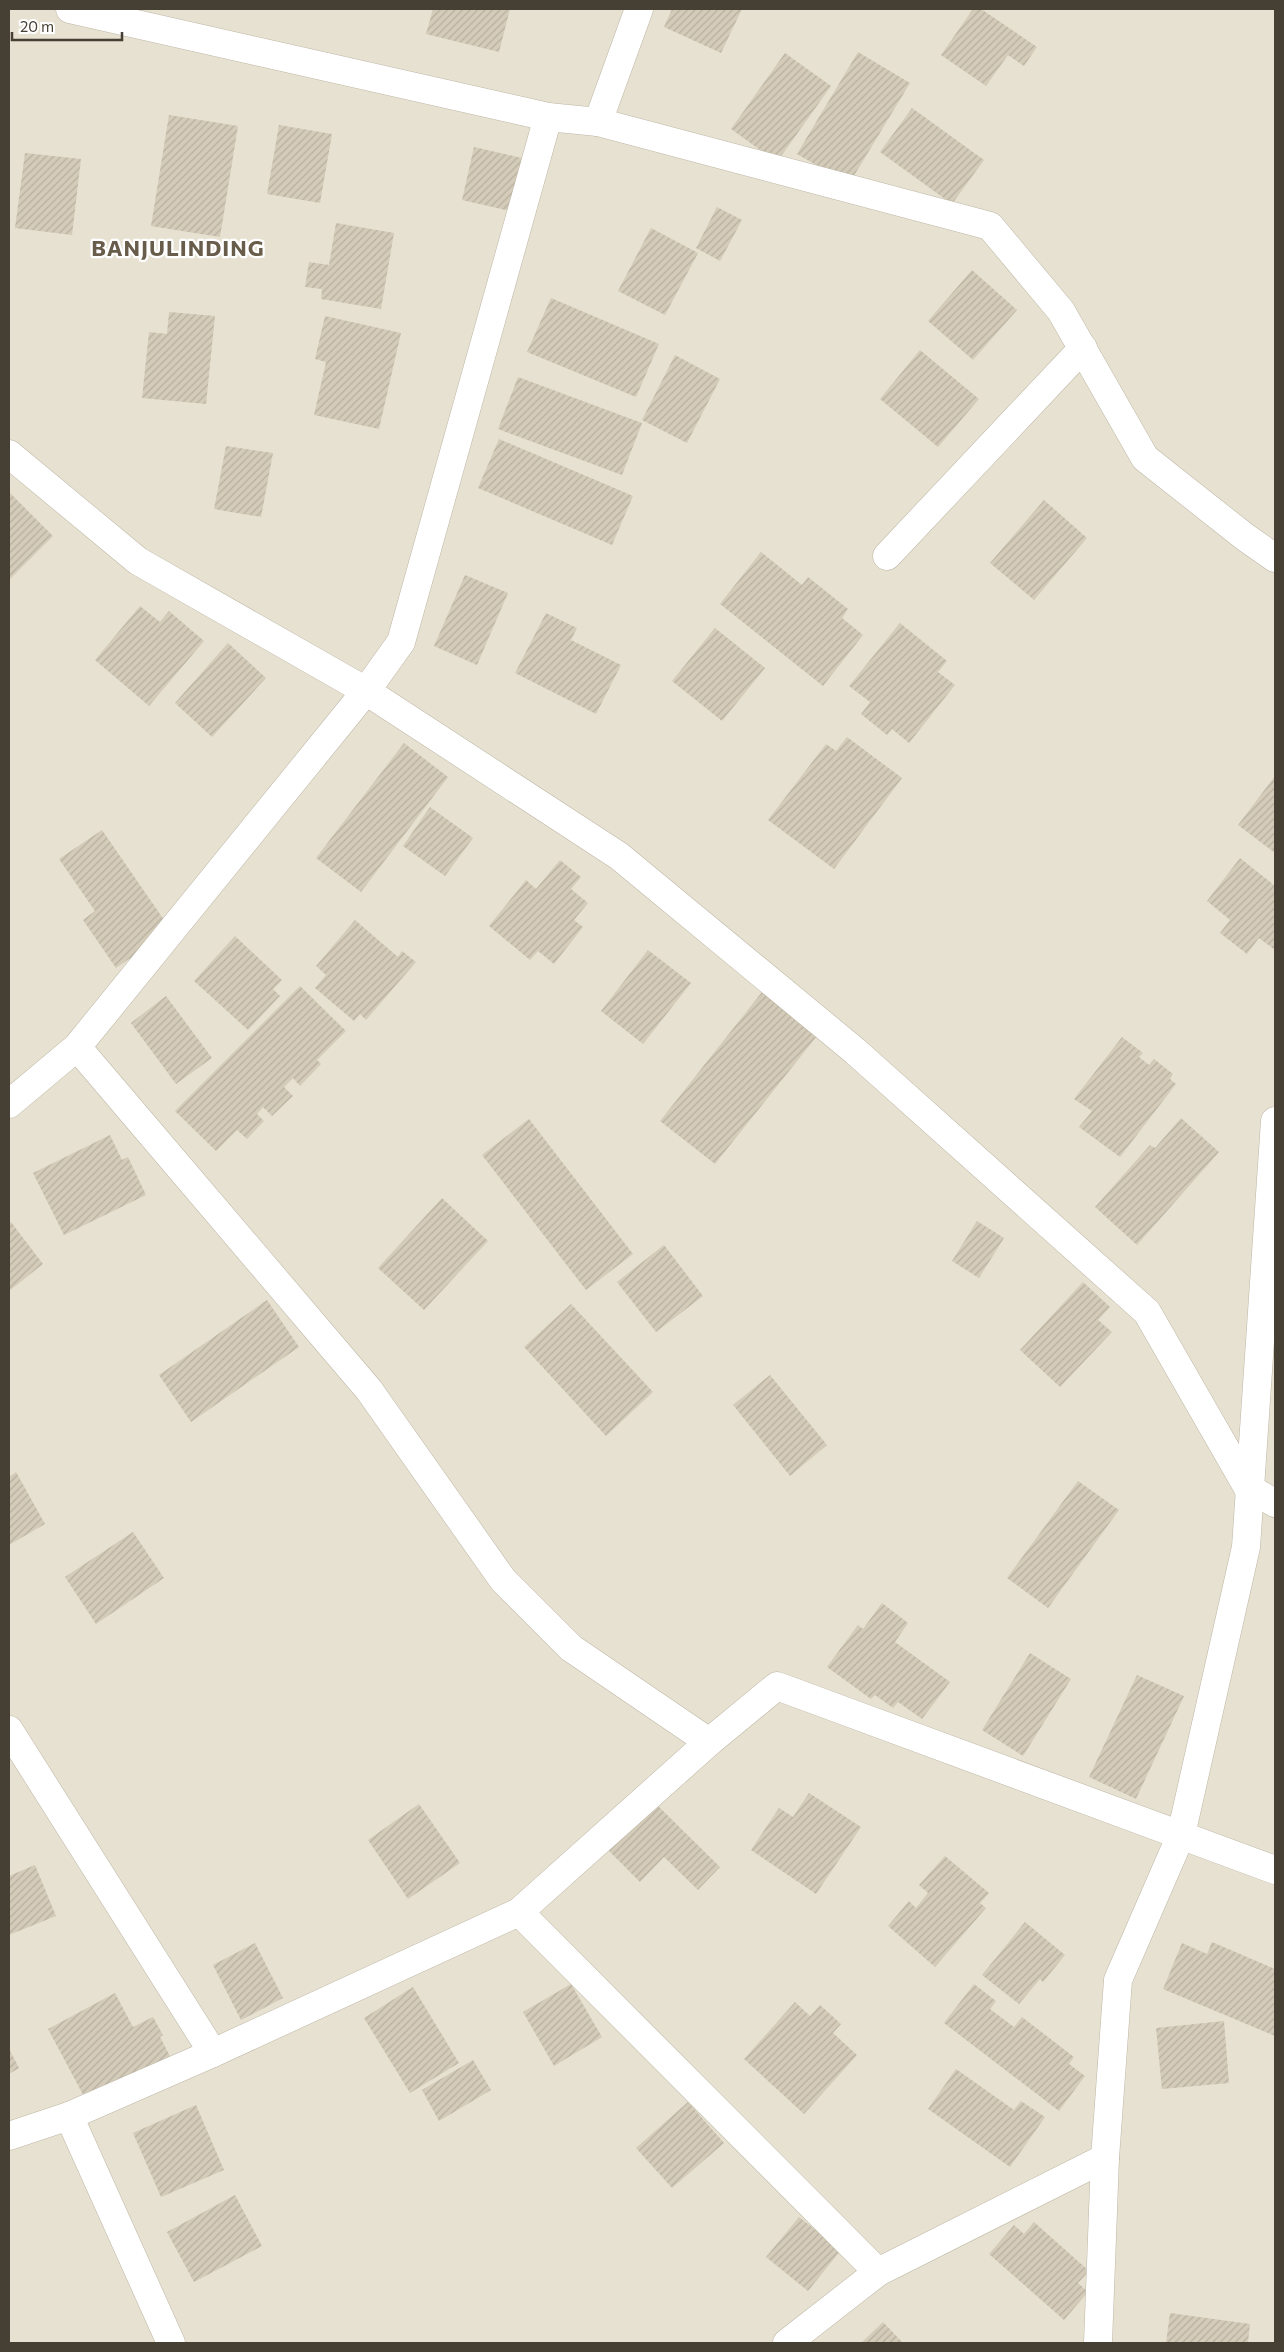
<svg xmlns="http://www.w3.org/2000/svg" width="1284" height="2352" viewBox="0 0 1284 2352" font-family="Commissioner,sans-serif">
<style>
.residential{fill:#e7e1d1}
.building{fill:url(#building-hatch)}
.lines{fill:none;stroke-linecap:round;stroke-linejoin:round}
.minor-casing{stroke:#beb7a6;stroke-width:29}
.minor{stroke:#fff;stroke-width:28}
.labels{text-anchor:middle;stroke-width:4.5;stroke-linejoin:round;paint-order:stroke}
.district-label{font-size:22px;font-weight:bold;letter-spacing:1px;fill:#685d4a;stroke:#fff}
</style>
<defs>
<pattern id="building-hatch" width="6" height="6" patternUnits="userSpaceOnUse" patternTransform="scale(1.25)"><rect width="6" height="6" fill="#d4cbb9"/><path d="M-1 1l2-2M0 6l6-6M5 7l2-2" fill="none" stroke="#b7afa0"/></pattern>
</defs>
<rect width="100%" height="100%" fill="#f2efe4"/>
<rect class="residential" x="9" y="9" width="1266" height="2334"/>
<g class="building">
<path d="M433,9H510L499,52L426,34Z"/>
<path d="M672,9H742L721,53L664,27Z"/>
<path d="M973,9H981L1037,47L1024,66L1008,55L986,86L941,55Z"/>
<path d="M858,52L910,83L849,184L797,154Z"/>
<path d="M785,53L831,86L777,162L731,129Z"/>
<path d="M912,108L984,160L952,204L880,152Z"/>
<path d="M169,115L238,126L220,237L151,226Z"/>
<path d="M279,125L332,134L320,203L267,194Z"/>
<path d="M474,147L526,159L514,212L462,200Z"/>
<path d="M25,153L81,159L72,235L15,228Z"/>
<path d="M717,207L742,220L720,261L696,248Z"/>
<path d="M336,223L394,233L381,309L321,299L322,289L305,287L309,262L329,265Z"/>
<path d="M651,228L698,253L665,315L618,291Z"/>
<path d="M972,270L1017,310L973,360L928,321Z"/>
<path d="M551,298L659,344L636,397L527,352Z"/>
<path d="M169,312L215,316L206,404L142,398L149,332L167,334Z"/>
<path d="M325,316L401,333L379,429L314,415L326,362L315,359Z"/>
<path d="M920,350L979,399L938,447L880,399Z"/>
<path d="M675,355L720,379L687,443L642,420Z"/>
<path d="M518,377L642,423L622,475L498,429Z"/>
<path d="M499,439L633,496L612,545L478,488Z"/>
<path d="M226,446L273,453L261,517L214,509Z"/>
<path d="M9,492L53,536L9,580Z"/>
<path d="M1044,500L1087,538L1034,600L990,563Z"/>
<path d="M761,552L802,585L808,577L848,609L842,618L863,635L823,686L720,604Z"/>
<path d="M465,575L508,593L477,665L434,646Z"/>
<path d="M140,606L160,622L169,611L204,641L149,706L95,660Z"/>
<path d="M546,613L577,628L571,640L621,665L596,714L515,673Z"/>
<path d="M900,623L947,661L938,672L955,685L909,743L892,729L887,735L861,714L870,702L849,686Z"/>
<path d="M715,628L765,668L722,721L672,681Z"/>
<path d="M228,643L266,678L212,737L175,703Z"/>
<path d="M847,737L902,778L834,869L768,820L826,744L836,751Z"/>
<path d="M404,743L448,777L361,892L316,858Z"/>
<path d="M1275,776V853L1238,825Z"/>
<path d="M430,807L473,838L445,876L403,846Z"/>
<path d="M102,830L171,930L116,968L83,920L95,911L59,859Z"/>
<path d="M1240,858L1275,886V950L1259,938L1247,954L1220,933L1230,920L1207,901Z"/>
<path d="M560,860L581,877L571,889L588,903L574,920L583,927L554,964L538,951L530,960L489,926L526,880L536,889Z"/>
<path d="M355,920L398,957L402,951L416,962L366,1020L360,1014L354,1021L315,988L326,975L316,966Z"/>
<path d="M235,936L282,980L273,989L280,996L248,1030L194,981Z"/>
<path d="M648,950L691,983L643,1044L601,1011Z"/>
<path d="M300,986L346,1031L317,1060L321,1064L300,1086L293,1078L284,1087L293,1096L272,1116L263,1107L257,1114L264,1121L247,1139L237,1130L216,1151L175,1111Z"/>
<path d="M762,992L817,1036L715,1164L660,1121Z"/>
<path d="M166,996L212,1058L176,1084L131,1023Z"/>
<path d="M1122,1037L1143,1053L1139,1057L1149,1065L1154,1059L1173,1074L1170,1079L1176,1084L1120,1157L1079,1127L1092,1111L1074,1099Z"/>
<path d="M1181,1118L1219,1152L1137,1245L1095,1207L1150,1145L1155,1148Z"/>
<path d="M529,1119L633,1254L586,1290L482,1155Z"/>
<path d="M110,1135L122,1160L128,1157L146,1195L64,1235L33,1173Z"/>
<path d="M442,1198L488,1241L424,1310L378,1268Z"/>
<path d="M977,1221L1004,1238L979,1278L952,1261Z"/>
<path d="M11,1222L43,1264L9,1291V1224Z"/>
<path d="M664,1245L703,1296L656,1332L617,1282Z"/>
<path d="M1083,1282L1110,1307L1098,1320L1112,1332L1060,1387L1020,1350Z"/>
<path d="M267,1300L299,1347L191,1422L159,1375Z"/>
<path d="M571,1304L653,1392L606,1436L524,1347Z"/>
<path d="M770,1375L827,1445L790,1476L733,1405Z"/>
<path d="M16,1472L45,1524L9,1545V1477Z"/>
<path d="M1078,1481L1119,1510L1048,1608L1007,1578Z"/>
<path d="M133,1532L164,1578L96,1624L65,1577Z"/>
<path d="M882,1603L908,1623L895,1642L950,1682L922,1719L898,1702L893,1708L875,1695L871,1699L827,1667L858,1625L863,1629Z"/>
<path d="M1030,1653L1071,1679L1023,1756L982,1730Z"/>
<path d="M1137,1675L1184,1696L1136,1799L1089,1777Z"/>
<path d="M809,1793L861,1827L816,1894L751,1850L779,1808L793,1817Z"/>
<path d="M653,1801L720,1867L698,1890L664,1857L640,1882L607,1849Z"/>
<path d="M419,1804L460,1863L408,1899L368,1840Z"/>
<path d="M945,1856L989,1893L980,1903L986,1908L935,1967L888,1926L909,1901L916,1908L928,1893L919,1885Z"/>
<path d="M35,1865L56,1916L9,1935V1876Z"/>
<path d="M1025,1922L1065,1955L1043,1982L1040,1979L1019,2004L982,1975Z"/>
<path d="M1212,1942L1275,1969V2036L1163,1989L1182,1943L1207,1954Z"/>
<path d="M255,1943L283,1998L241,2020L213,1965Z"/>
<path d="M571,1984L602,2037L554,2066L523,2012Z"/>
<path d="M974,1984L996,2001L990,2009L1014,2027L1022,2017L1074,2057L1069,2064L1085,2076L1059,2111L944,2023Z"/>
<path d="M413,1987L459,2063L410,2093L364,2018Z"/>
<path d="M115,1993L133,2027L153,2017L163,2035L160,2037L172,2060L88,2104L48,2029Z"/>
<path d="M795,2002L810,2016L820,2005L841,2024L833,2033L857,2055L804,2114L744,2059Z"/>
<path d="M1224,2021L1229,2083L1162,2089L1156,2028Z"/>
<path d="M9,2049L19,2068L9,2074Z"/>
<path d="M473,2060L491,2090L439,2121L422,2090Z"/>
<path d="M956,2069L1014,2110L1021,2101L1045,2117L1010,2167L928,2109Z"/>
<path d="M688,2102L724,2143L672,2188L636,2148Z"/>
<path d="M196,2105L224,2170L161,2197L133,2133Z"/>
<path d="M235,2195L262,2246L194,2282L167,2232Z"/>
<path d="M799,2217L841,2250L808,2291L766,2257Z"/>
<path d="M1034,2222L1089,2271L1078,2283L1088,2292L1064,2320L989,2254L1014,2225L1024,2234Z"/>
<path d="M1170,2313L1250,2324L1248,2343H1166Z"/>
<path d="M883,2322L903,2343H861Z"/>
</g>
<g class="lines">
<g class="minor-casing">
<g id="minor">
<path d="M70,9L548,117L598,122L990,226L1061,311L1145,458L1245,537L1275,558"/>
<path d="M598,122L639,9"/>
<path d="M9,454L138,561L366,691L619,856L855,1051L1147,1312L1248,1488L1275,1503"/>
<path d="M887,556L1083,348"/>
<path d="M77,1047L369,1390L503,1580L571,1648L709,1742"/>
<path d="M9,1104L77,1047L366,691L401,642L548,117"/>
<path d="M9,1730L213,2053"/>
<path d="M519,1912L878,2272"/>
<path d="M69,2116L171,2343"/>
<path d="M9,2136L69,2116L213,2053L519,1912L709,1742L777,1686L1275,1870"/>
<path d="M787,2343L878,2272L1105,2158"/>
<path d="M1098,2343L1105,2158L1118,1980L1181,1835L1246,1547L1275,1121"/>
</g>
</g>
<use href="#minor" class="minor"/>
</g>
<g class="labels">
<g class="district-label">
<text x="178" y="256">BANJULINDING</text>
</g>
</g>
<rect width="1284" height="2352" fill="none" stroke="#453f34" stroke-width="20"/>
<path d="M12 32v8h110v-8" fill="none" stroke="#453f34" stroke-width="2.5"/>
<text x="20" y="32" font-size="15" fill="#453f34" stroke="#ffffff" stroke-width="4" paint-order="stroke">20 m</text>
</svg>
